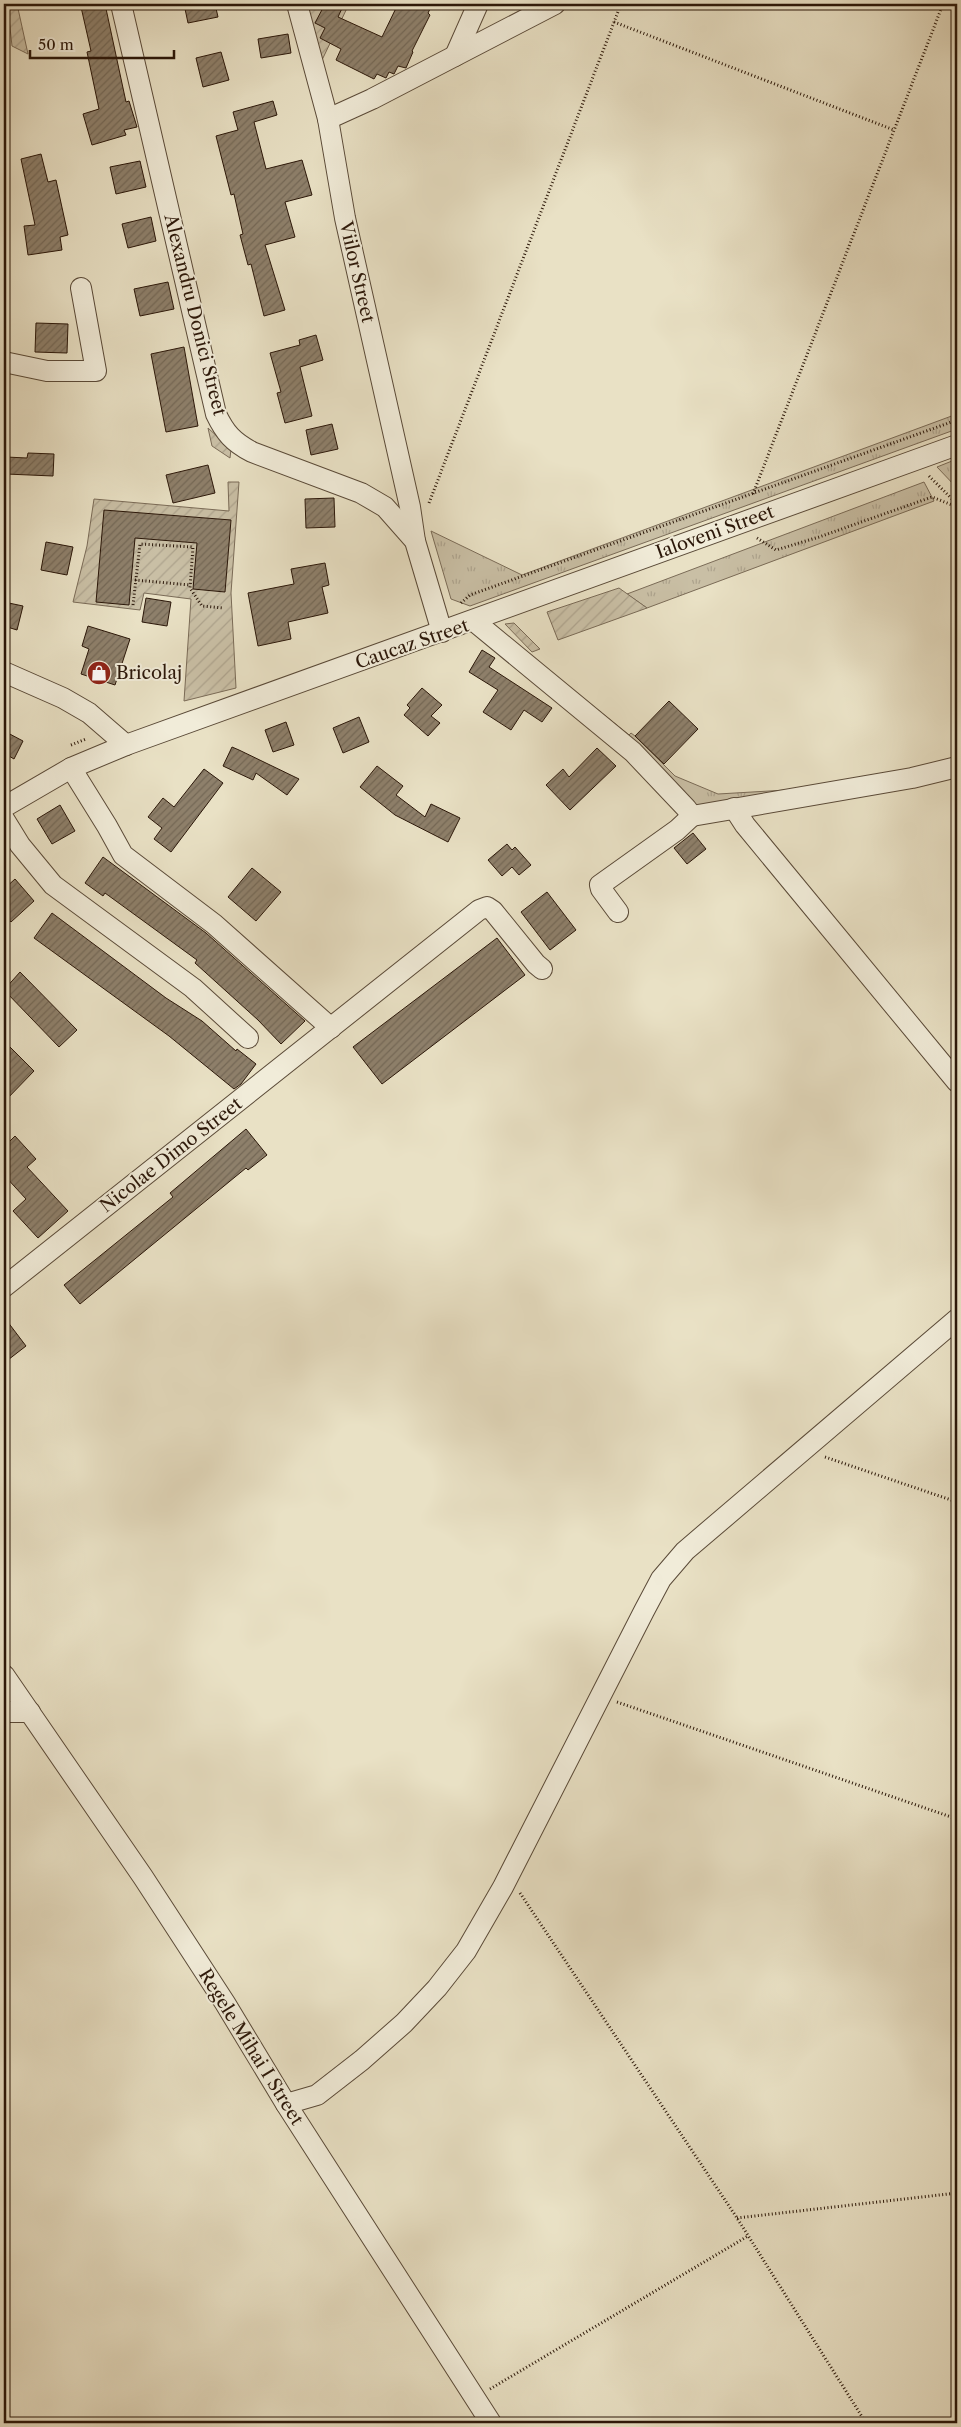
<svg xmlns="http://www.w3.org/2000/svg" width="961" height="2427" viewBox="0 0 961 2427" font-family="'Libre Caslon Text',serif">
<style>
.grass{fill:url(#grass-tufts);stroke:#7a6b57}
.garden{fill:url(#garden-furrows);stroke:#7a6b57}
.building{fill:url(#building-hatch);stroke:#2b1709}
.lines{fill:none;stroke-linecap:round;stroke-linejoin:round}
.minor-casing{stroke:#5a4a38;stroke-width:22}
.path{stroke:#2b1709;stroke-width:3;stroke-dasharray:1 2.5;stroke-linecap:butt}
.minor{stroke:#f1ecd9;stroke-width:20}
.labels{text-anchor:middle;stroke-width:4;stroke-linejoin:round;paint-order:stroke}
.street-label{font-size:18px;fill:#2b1709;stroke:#f1ecd9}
.poi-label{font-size:18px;fill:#2b1709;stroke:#f1ecd9;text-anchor:start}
</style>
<defs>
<pattern id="grass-tufts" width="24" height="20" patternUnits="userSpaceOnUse" patternTransform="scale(1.25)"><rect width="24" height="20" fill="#c9bfa5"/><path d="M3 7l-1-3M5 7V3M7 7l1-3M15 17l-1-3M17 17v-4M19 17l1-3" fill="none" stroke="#ada38d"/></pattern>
<pattern id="garden-furrows" width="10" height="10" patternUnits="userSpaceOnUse" patternTransform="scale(1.25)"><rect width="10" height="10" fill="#c9bfa5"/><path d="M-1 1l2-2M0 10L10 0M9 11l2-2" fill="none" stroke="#ada38d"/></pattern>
<pattern id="building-hatch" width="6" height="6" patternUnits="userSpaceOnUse" patternTransform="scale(1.25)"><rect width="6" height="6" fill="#8e806b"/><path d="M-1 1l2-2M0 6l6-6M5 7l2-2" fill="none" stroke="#746856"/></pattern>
</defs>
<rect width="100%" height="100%" fill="#e9e1c5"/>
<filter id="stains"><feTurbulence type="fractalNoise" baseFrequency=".004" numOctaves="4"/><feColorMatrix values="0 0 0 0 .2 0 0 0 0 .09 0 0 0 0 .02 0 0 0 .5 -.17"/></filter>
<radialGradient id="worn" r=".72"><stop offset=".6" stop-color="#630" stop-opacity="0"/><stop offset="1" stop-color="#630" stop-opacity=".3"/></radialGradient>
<g class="grass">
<path d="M957,414V429L470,606L451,599L431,531L522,575Z"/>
<path d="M957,459V488L937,467Z"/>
<path d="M924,482L934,501L647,608L627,594Z"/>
<path d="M598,710L629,735L631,733L635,736L675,776L718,794L821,788L698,810Z"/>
</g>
<g class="garden">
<path d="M10,4H17L28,54L12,46L8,9Z"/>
<path d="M306,4H349L322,60Z"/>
<path d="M208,428L231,449L230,458L212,446Z"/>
<path d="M228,482H239L231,593L236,688L184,701L191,599L144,593L140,610L73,602L87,546L94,499L229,511Z"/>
<path d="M619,588L647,608L558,640L547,612Z"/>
<path d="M514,623L540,649L532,652L505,624Z"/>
</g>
<g class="building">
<path d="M96,4H105L126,102L129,101L137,127L124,130L126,135L92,145L83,114L99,109L87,52L91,51L81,7Z"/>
<path d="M184,4H215L218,17L188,23Z"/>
<path d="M325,4H344L338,17L382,37L398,4H420L430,9L428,13L430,15L412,51L413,52L406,68L398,66L394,74L389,72L386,78L377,74L374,79L336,60L341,49L320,38L325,28L315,23Z"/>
<path d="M288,34L291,53L261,58L258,39Z"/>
<path d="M221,52L229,80L203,87L196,58Z"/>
<path d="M273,101L277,115L254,122L266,169L302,160L312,195L285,202L295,237L265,245L285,310L264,316L251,264L248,265L240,235L243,234L234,194L231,195L216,136L238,130L233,112Z"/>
<path d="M41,154L48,182L56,180L68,235L60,237L62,250L28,255L24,226L35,225L21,159Z"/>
<path d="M140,161L146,187L116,194L110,167Z"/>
<path d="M151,217L156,241L128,248L122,224Z"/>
<path d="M168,282L174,309L140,316L134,289Z"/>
<path d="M36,323L68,324L67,353L35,352Z"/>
<path d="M316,335L323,360L300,367L312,416L285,423L277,393L281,392L270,353L300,345L299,340Z"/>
<path d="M184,347L198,426L166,432L151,354Z"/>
<path d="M332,424L338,449L311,455L306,430Z"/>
<path d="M28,453L54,454L53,476L6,474V457L27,458Z"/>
<path d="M208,465L215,493L173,503L166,475Z"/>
<path d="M334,498L335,527L306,528L305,499Z"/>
<path d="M104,510L231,520L225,592L193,589L197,543L135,538L129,605L96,602Z"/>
<path d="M46,542L73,547L67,575L41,570Z"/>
<path d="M325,563L329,585L322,587L328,613L288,622L291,639L258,646L248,593L294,584L291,569Z"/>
<path d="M146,598L171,602L167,626L142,622Z"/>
<path d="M4,602L23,606L17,630L4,626Z"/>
<path d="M88,626L130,639L115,685L81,674L89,649L82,646Z"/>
<path d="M482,650L495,658L489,667L552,708L542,722L524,710L511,730L483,712L498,690L469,672Z"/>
<path d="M422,688L442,705L431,716L440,723L428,736L404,715L410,708L407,705Z"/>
<path d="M669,701L698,729L664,764L635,736Z"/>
<path d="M359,717L369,742L343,753L333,728Z"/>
<path d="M286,722L294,745L273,752L265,730Z"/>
<path d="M4,731L23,741L14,759L4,753Z"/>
<path d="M232,747L239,750L299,779L287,795L256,773L253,780L223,766Z"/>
<path d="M597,748L616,766L570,810L546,785L563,769L569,777Z"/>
<path d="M377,766L403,786L396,795L425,817L431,804L460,818L448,842L395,815L360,787Z"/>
<path d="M204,769L223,783L171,852L154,839L162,828L148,817L163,798L174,807Z"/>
<path d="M60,805L75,831L52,844L37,819Z"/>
<path d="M693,833L706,849L687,864L674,848Z"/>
<path d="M507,844L512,850L515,847L531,865L519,875L512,867L502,876L488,860Z"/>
<path d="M103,857L206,933L305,1021L281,1044L258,1020L195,963L197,960L105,893L103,896L85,883Z"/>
<path d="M252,868L281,892L256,921L228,897Z"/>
<path d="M15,879L34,901L11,922L4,914V889Z"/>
<path d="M547,892L576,930L550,950L521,912Z"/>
<path d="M52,913L166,998L202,1021L236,1051L237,1049L256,1064L241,1084L234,1089L169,1036L34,938Z"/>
<path d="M497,938L525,975L382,1084L353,1047Z"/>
<path d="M20,972L77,1030L59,1047L4,990Z"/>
<path d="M4,1041L34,1071L4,1102Z"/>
<path d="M246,1129L267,1155L248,1170L246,1168L80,1304L64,1285L173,1197L170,1193Z"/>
<path d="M15,1136L36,1159L27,1167L68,1211L38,1238L13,1211L26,1199L4,1175V1147Z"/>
<path d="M4,1317L26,1346L4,1363Z"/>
</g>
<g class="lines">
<g class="minor-casing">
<g id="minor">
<path d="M121,4L216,414C225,433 233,442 252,452L361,493L385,507L415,541L442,632"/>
<path d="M297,4L328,119L345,218L410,507L415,541"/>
<path d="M455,56L478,4"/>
<path d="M328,119L372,99L555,4"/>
<path d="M4,362L47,371H96L81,288"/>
<path d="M474,621L633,752L686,808L692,816L677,830L600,885L601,889L618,912"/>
<path d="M4,672L63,698L89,713L126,745"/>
<path d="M71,768L107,826L123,855L214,924L331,1028"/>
<path d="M4,807L71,768L126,745L957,445"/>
<path d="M734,808L745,825L957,1082"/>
<path d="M692,816L912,778L957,767"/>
<path d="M4,819L20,845L53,885L193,988L248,1038"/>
<path d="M4,1287L479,910L487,907L493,911L536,964L542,969"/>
<path d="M4,1675L143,1877L225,2003L286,2104L491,2423"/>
<path d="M4,1712H30"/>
<path d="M286,2104L317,2095L362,2060L404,2023L437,1988L466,1951L503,1887L644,1611L661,1579L685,1551L957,1319"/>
</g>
</g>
<g class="path">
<path d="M614,22L894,130"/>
<path d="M929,476L957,504"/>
<path d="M753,494L943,4"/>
<path d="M429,503L621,4"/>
<path d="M757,538L776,550L819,537L932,497L957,507"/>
<path d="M135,580L190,585"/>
<path d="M461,603L470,595L957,420"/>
<path d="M133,605L140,544L193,547L190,588L202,606L223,608"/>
<path d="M71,745L86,739"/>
<path d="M825,1457L957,1502"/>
<path d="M617,1702L957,1819"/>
<path d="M520,1893L737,2218L866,2423"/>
<path d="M737,2218L957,2193"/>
<path d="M490,2389L748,2236"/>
</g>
<use href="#minor" class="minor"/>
</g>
<defs>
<g id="shop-disc" transform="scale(1.25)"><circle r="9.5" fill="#8f2418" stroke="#f1ecd9"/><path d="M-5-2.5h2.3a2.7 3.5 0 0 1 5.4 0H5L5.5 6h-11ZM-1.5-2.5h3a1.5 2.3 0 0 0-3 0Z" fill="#fff"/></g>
</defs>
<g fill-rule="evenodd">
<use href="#shop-disc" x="99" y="673"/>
</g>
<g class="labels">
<g class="street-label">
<text transform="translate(357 272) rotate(77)" y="6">Viilor Street</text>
<text transform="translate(195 315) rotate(76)" y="6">Alexandru Donici Street</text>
<text transform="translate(715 532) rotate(-20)" y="6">Ialoveni Street</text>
<text transform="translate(412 644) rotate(-19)" y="6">Caucaz Street</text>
<text transform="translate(171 1155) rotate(-38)" y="6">Nicolae Dimo Street</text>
<text transform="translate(251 2047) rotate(58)" y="6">Regele Mihai I Street</text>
</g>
<g class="poi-label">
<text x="116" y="679">Bricolaj</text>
</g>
</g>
<rect width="961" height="2427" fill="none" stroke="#e9e1c5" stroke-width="20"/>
<rect x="5" y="5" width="951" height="2417" fill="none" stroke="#2b1709" stroke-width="2.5"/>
<rect x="10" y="10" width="941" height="2407" fill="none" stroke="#2b1709"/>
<path d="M30 50v8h144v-8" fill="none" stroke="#2b1709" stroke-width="2.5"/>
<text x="38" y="50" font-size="15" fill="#2b1709" stroke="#f1ecd9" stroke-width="4" paint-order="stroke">50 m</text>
<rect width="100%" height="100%" filter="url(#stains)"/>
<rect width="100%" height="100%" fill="url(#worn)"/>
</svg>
